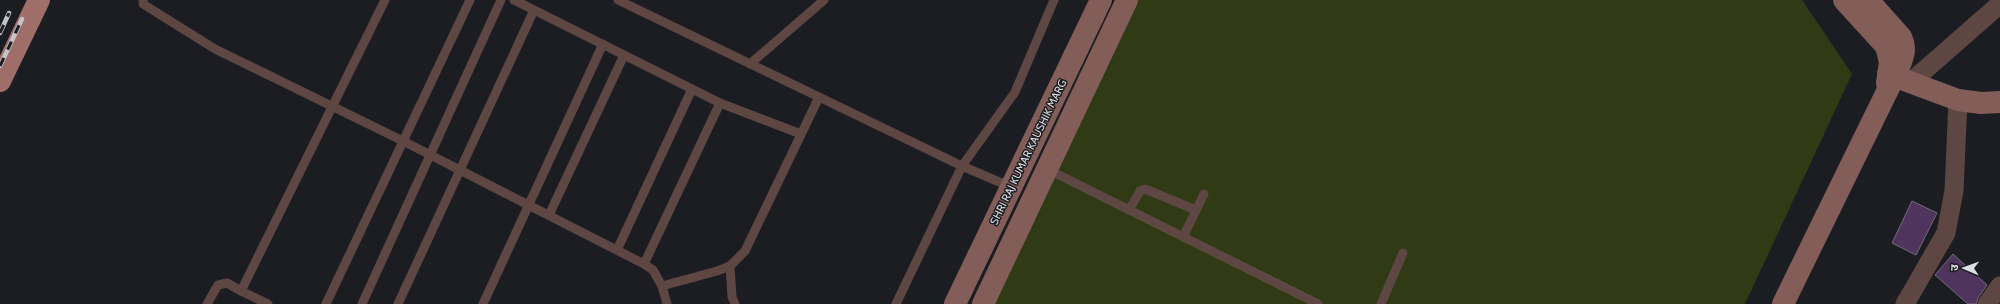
<svg xmlns="http://www.w3.org/2000/svg" width="2000" height="304" viewBox="0 0 2000 304" font-family="Cabin,'Noto Sans Devanagari',sans-serif">
<style>
.green{fill:#303a14}
.building{fill:#4f355e;stroke:#706d73}
.lines{fill:none;stroke-linecap:round;stroke-linejoin:round}
.lane{stroke:#5e4643;stroke-width:9}
.street{stroke:#5e4643;stroke-width:19}
.secondary{stroke:#835d58;stroke-width:22}
.primary{stroke:#9f6e68;stroke-width:22}
.rail-casing{stroke:#c4c5c9;stroke-width:4.5}
.rail{stroke:#1c1d22;stroke-width:3;stroke-dasharray:9;stroke-linecap:butt}
.labels{text-anchor:middle;stroke-width:3;stroke-linejoin:round;paint-order:stroke}
.street-label{font-size:11px;fill:#dedfe3;stroke:#1c1d22}
</style>
<rect width="100%" height="100%" fill="#1c1d22"/>
<path class="green" d="M1132,0H1802L1852,74L1745,304H986Z"/>
<g class="building">
<path d="M1912,201L1937,213L1916,255L1892,243Z"/>
<path d="M1953,254L1987,285L1978,298L1976,304H1968L1935,275Z"/>
</g>
<g class="lines">
<g class="lane">
<path d="M143,0V4L215,49L403,141L644,264L653,270L662,286"/>
<path d="M514,0L720,103L801,134"/>
<path d="M618,0L962,166L1011,187"/>
<path d="M750,64L824,0"/>
<path d="M1047,169L1318,304"/>
<path d="M1129,210L1140,191L1145,189L1196,210"/>
<path d="M549,215L624,55"/>
<path d="M1183,237L1204,194"/>
<path d="M617,250L692,89"/>
<path d="M644,264L720,103"/>
<path d="M730,266L732,297L735,304"/>
<path d="M207,304L218,285L227,283L241,291"/>
<path d="M268,304L241,291L385,0"/>
<path d="M326,304L470,0"/>
<path d="M362,304L501,0"/>
<path d="M398,304L534,10"/>
<path d="M483,304L603,44"/>
<path d="M667,304L662,286L717,271L730,266L745,251L819,97"/>
<path d="M896,304L962,166L1015,92L1054,0"/>
<path d="M1381,304L1403,253"/>
</g>
<g class="street">
<path d="M1911,82L2000,4"/>
<path d="M1905,304L1946,233L1954,191L1958,100"/>
<path d="M1987,304L2000,286"/>
</g>
<g class="secondary">
<path d="M1844,0L1886,46L1890,62L1887,83"/>
<path d="M1888,74L1958,100L1981,103L2000,102"/>
<path d="M955,304L1101,0"/>
<path d="M983,304L1127,0"/>
<path d="M1783,304L1900,65C1904,54 1906,48 1901,37L1868,0"/>
</g>
<path class="primary" d="M0,81L39,0"/>
<g class="rail-casing">
<g id="rail">
<path d="M0,33L9,13"/>
<path d="M0,66L22,19"/>
</g>
</g>
<use href="#rail" class="rail"/>
</g>
<g class="labels">
<g class="street-label">
<text transform="translate(1028 152) rotate(-64)" y="4">SHRI RAJ KUMAR KAUSHIK MARG</text>
</g>
</g>
<g transform="translate(1964 268) rotate(272)" stroke="#1c1d22" stroke-width="3" paint-order="stroke">
<path d="M0-3L7 15L0 10L-7 15Z" fill="#dedfe3"/>
<text y="-6" font-size="11" font-weight="bold" text-anchor="middle" fill="#dedfe3">उ</text>
</g>
</svg>
